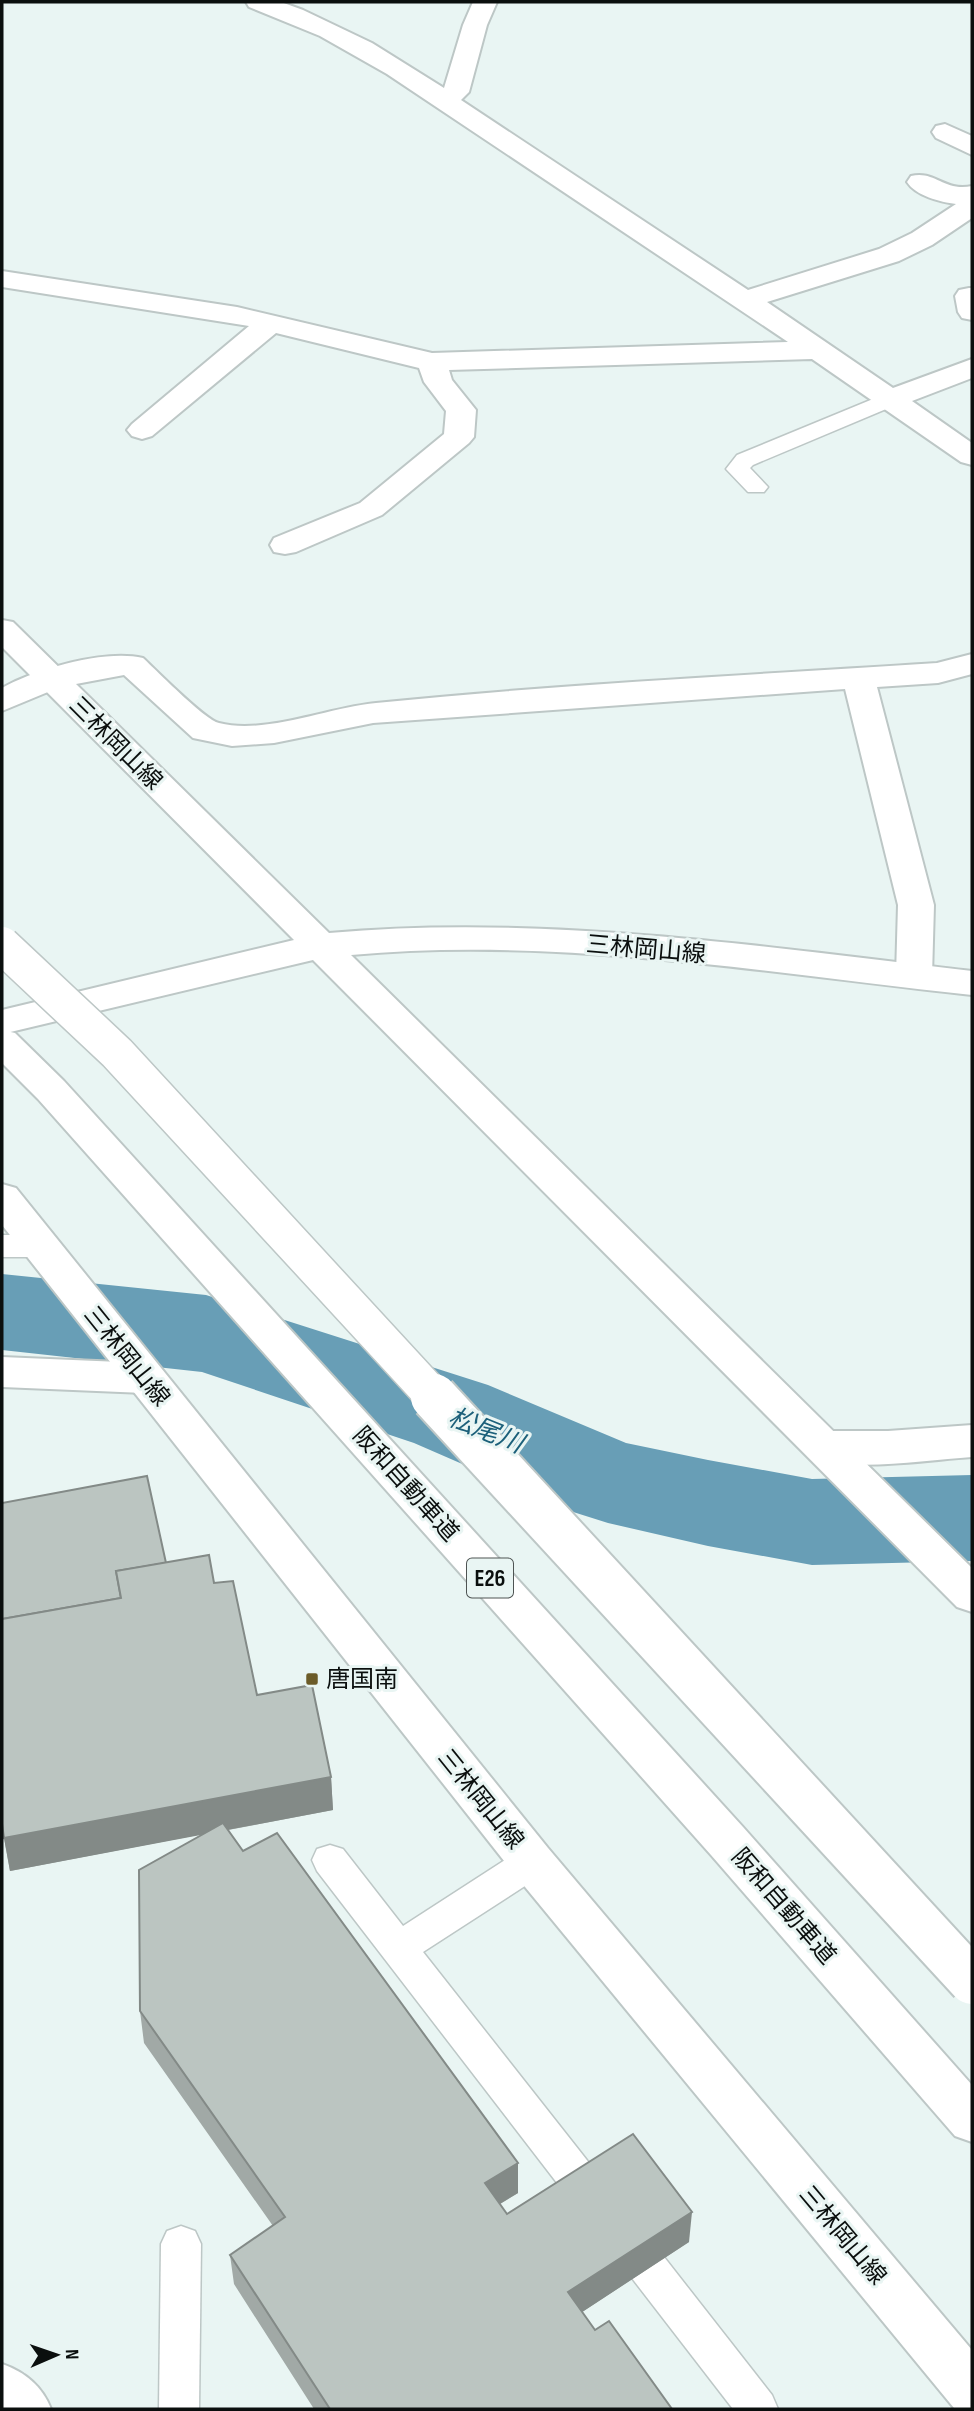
<svg xmlns="http://www.w3.org/2000/svg" width="974" height="2411" viewBox="0 0 974 2411" font-family="'Sofia Sans Condensed','Noto Sans JP',sans-serif">
<style>
.lines{fill:none;stroke-linecap:round;stroke-linejoin:round}
.river{fill:#689eb6;fill-rule:evenodd}
.lane-casing{stroke:#bdc7c6;stroke-width:3}
.street-casing{stroke:#bdc7c6;stroke-width:4}
.secondary-casing{stroke:#bdc7c6;stroke-width:4}
.highway-casing{stroke:#bdc7c6;stroke-width:4}
.lane{fill:#fff;fill-rule:evenodd}
.street{fill:#fff;fill-rule:evenodd}
.secondary{fill:#fff;fill-rule:evenodd}
.highway{fill:#fff;fill-rule:evenodd}
.highway-bridge-far1-casing{stroke:#bdc7c6;stroke-width:39;stroke-linecap:butt}
.highway-bridge-casing{stroke:#bdc7c6;stroke-width:50;stroke-linecap:butt}
.highway-bridge-far1{stroke:#fff;stroke-width:36}
.highway-bridge{stroke:#fff;stroke-width:46}
.wall{fill:#a1a9a6}
.shaded-wall{fill:#838a87}
.building{fill:#bbc5c1;stroke:#838a87;stroke-width:2}
.poi-dot{fill:#6b5b28;stroke:#e9f5f3;stroke-width:2.5}
.labels{text-anchor:middle;stroke-width:6;stroke-linejoin:round;paint-order:stroke}
.shield{fill:#e9f5f3;stroke:#4e5453;stroke-width:2}
.shield-label{font-size:23px;font-weight:bold;fill:#0b0f0e}
.street-label{font-size:24px;fill:#0b0f0e;stroke:#e9f5f3}
.poi-label{font-size:24px;fill:#0b0f0e;stroke:#e9f5f3;text-anchor:start}
.water-label{font-size:26px;font-style:italic;fill:#1c607a;stroke:#e9f5f3}
</style>
<rect width="100%" height="100%" fill="#e9f5f3"/>
<g class="lines">
<path class="river" d="M2,1274L206,1295L488,1385L626,1443L708,1460L812,1479L972,1475V1561L812,1565L708,1546L608,1523L570,1511L414,1443L202,1372L2,1350Z"/>
<g class="lane-casing">
<g id="lane">
<path d="M890,392L898,394L901,399L898,404L753,465L750,468L768,487L764,492H748L726,469L737,455Z"/>
<path d="M2,1235H40L51,1238L55,1246L51,1254L40,1257H2Z"/>
<path d="M330,1845L343,1849L403,1926L519,1851L532,1847L545,1851L550,1862L545,1873L423,1952L612,2192L617,2205L612,2218L598,2223L584,2218L317,1871L312,1860L317,1849Z"/>
<path d="M625,2220L639,2225L772,2395L778,2409H733L611,2251L606,2238L611,2225Z"/>
<path d="M181,2226L195,2231L201,2244L199,2409H159L161,2244L167,2231Z"/>
</g>
</g>
<g class="street-casing">
<g id="street">
<path d="M246,2H281L303,10L372,43L444,88L463,25L473,2H497L487,25L469,92L461,100L748,290L879,249L912,233L956,204C940,202 916,196 907,182L911,176C935,170 944,192 972,186V218L932,245L899,261L767,302L893,388L972,359V378L912,401L972,443V465L961,462L812,359L449,370L452,380L476,410L474,437L469,443L382,515L296,552L285,554L274,552L270,545L274,538L360,503L444,434L446,411L424,382L419,368L276,333L152,436L142,439L132,436L127,430L132,424L249,326L2,287V271L237,307L432,353L788,342L387,74L320,36L249,7Z"/>
<path d="M945,124L972,136V155L936,138L932,132L936,126Z"/>
<path d="M969,288H972V320L962,318L958,312L955,296L959,290Z"/>
<path d="M972,654V674L938,683L877,687L934,905L932,976L927,984L914,988L901,984L896,976L898,905L845,689L373,723L274,743L232,746L193,738L124,675L60,687L2,711V688C36,669 105,649 143,658C157,671 205,720 219,723C265,735 330,707 376,703C563,684 750,675 937,663Z"/>
<path d="M2,1357L144,1363L158,1367L164,1378L158,1389L144,1393L2,1387Z"/>
<path d="M972,1425V1457C926,1460 854,1472 811,1458L805,1447L811,1436L826,1431H888Z"/>
<path d="M2,2364C25,2372 42,2386 51,2409H2Z"/>
</g>
</g>
<g class="secondary-casing">
<g id="secondary">
<path d="M2,620L13,622L329,933C543,914 759,946 972,971V995C767,973 557,936 351,955L972,1568V1612L957,1607L313,960L2,1034V1010L294,940L2,647Z"/>
<path d="M2,1184L16,1188L548,1848L972,2350V2409L954,2408L516,1876L2,1225Z"/>
</g>
</g>
<g class="highway-casing">
<path id="highway" d="M2,1030L15,1033L64,1081L743,1827L972,2085V2142L955,2136L711,1855L38,1099L2,1063Z"/>
</g>
<use href="#lane" class="lane"/>
<use href="#street" class="street"/>
<use href="#secondary" class="secondary"/>
<use href="#highway" class="highway"/>
<g class="highway-bridge-far1-casing">
<path id="highway-bridge-far1" d="M2,945L117,1053L435,1398"/>
</g>
<g class="highway-bridge-casing">
<path id="highway-bridge" d="M434,1397L972,1981"/>
</g>
<use href="#highway-bridge-far1" class="highway-bridge-far1"/>
<use href="#highway-bridge" class="highway-bridge"/>
</g>
<path class="wall" d="M166,1563L214,1583L257,1695L331,1777L333,1810L228,1830L243,1851L518,2193L500,2204L507,2214L689,2242L582,2312L595,2330L672,2409H314L234,2284L230,2255L273,2226L144,2043L140,2011L203,1834L10,1871L4,1838Z"/>
<g class="shaded-wall">
<path d="M331,1777L333,1810L10,1871L4,1838Z"/>
<path d="M518,2163V2193L485,2213V2183Z"/>
<path d="M692,2212L689,2242L567,2322L568,2292Z"/>
</g>
<g class="building">
<path d="M147,1476L166,1563L116,1571L121,1598L2,1619V1503Z"/>
<path d="M209,1555L214,1583L233,1581L257,1695L312,1685L331,1777L4,1838L2,1824V1619L121,1598L116,1571Z"/>
<path d="M223,1823L243,1851L277,1833L518,2163L485,2183L507,2214L633,2134L692,2212L568,2292L595,2330L609,2321L672,2409H330L230,2255L285,2217L140,2011L139,1870Z"/>
</g>
<rect class="poi-dot" x="305" y="1672" width="14" height="14" rx="3.5"/>
<g class="labels">
<rect class="shield" x="467" y="1558.5" width="46" height="39" rx="5"/>
<g class="shield-label">
<text x="490" y="1586">E26</text>
</g>
<g class="street-label">
<text transform="translate(116 743) rotate(45)" y="8">三林岡山線</text>
<text transform="translate(646 949) rotate(5)" y="8">三林岡山線</text>
<text transform="translate(127 1356) rotate(51)" y="8">三林岡山線</text>
<text transform="translate(406 1484) rotate(48)" y="8">阪和自動車道</text>
<text transform="translate(481 1799) rotate(51)" y="8">三林岡山線</text>
<text transform="translate(784 1906) rotate(49)" y="8">阪和自動車道</text>
<text transform="translate(843 2235) rotate(50)" y="8">三林岡山線</text>
</g>
<g class="poi-label">
<text x="326" y="1687">唐国南</text>
</g>
<g class="water-label">
<text transform="translate(486 1430) rotate(22)" y="9">松尾川</text>
</g>
</g>
<rect width="974" height="2411" fill="none" stroke="#0b0f0e" stroke-width="7"/>
<g transform="translate(56 2355) rotate(88)" stroke="#e9f5f3" stroke-width="5" paint-order="stroke">
<path d="M0-5L12 26L0 18L-12 26Z" fill="#0b0f0e"/>
<text y="-10" font-size="19" font-weight="bold" text-anchor="middle" fill="#0b0f0e">N</text>
</g>
</svg>
